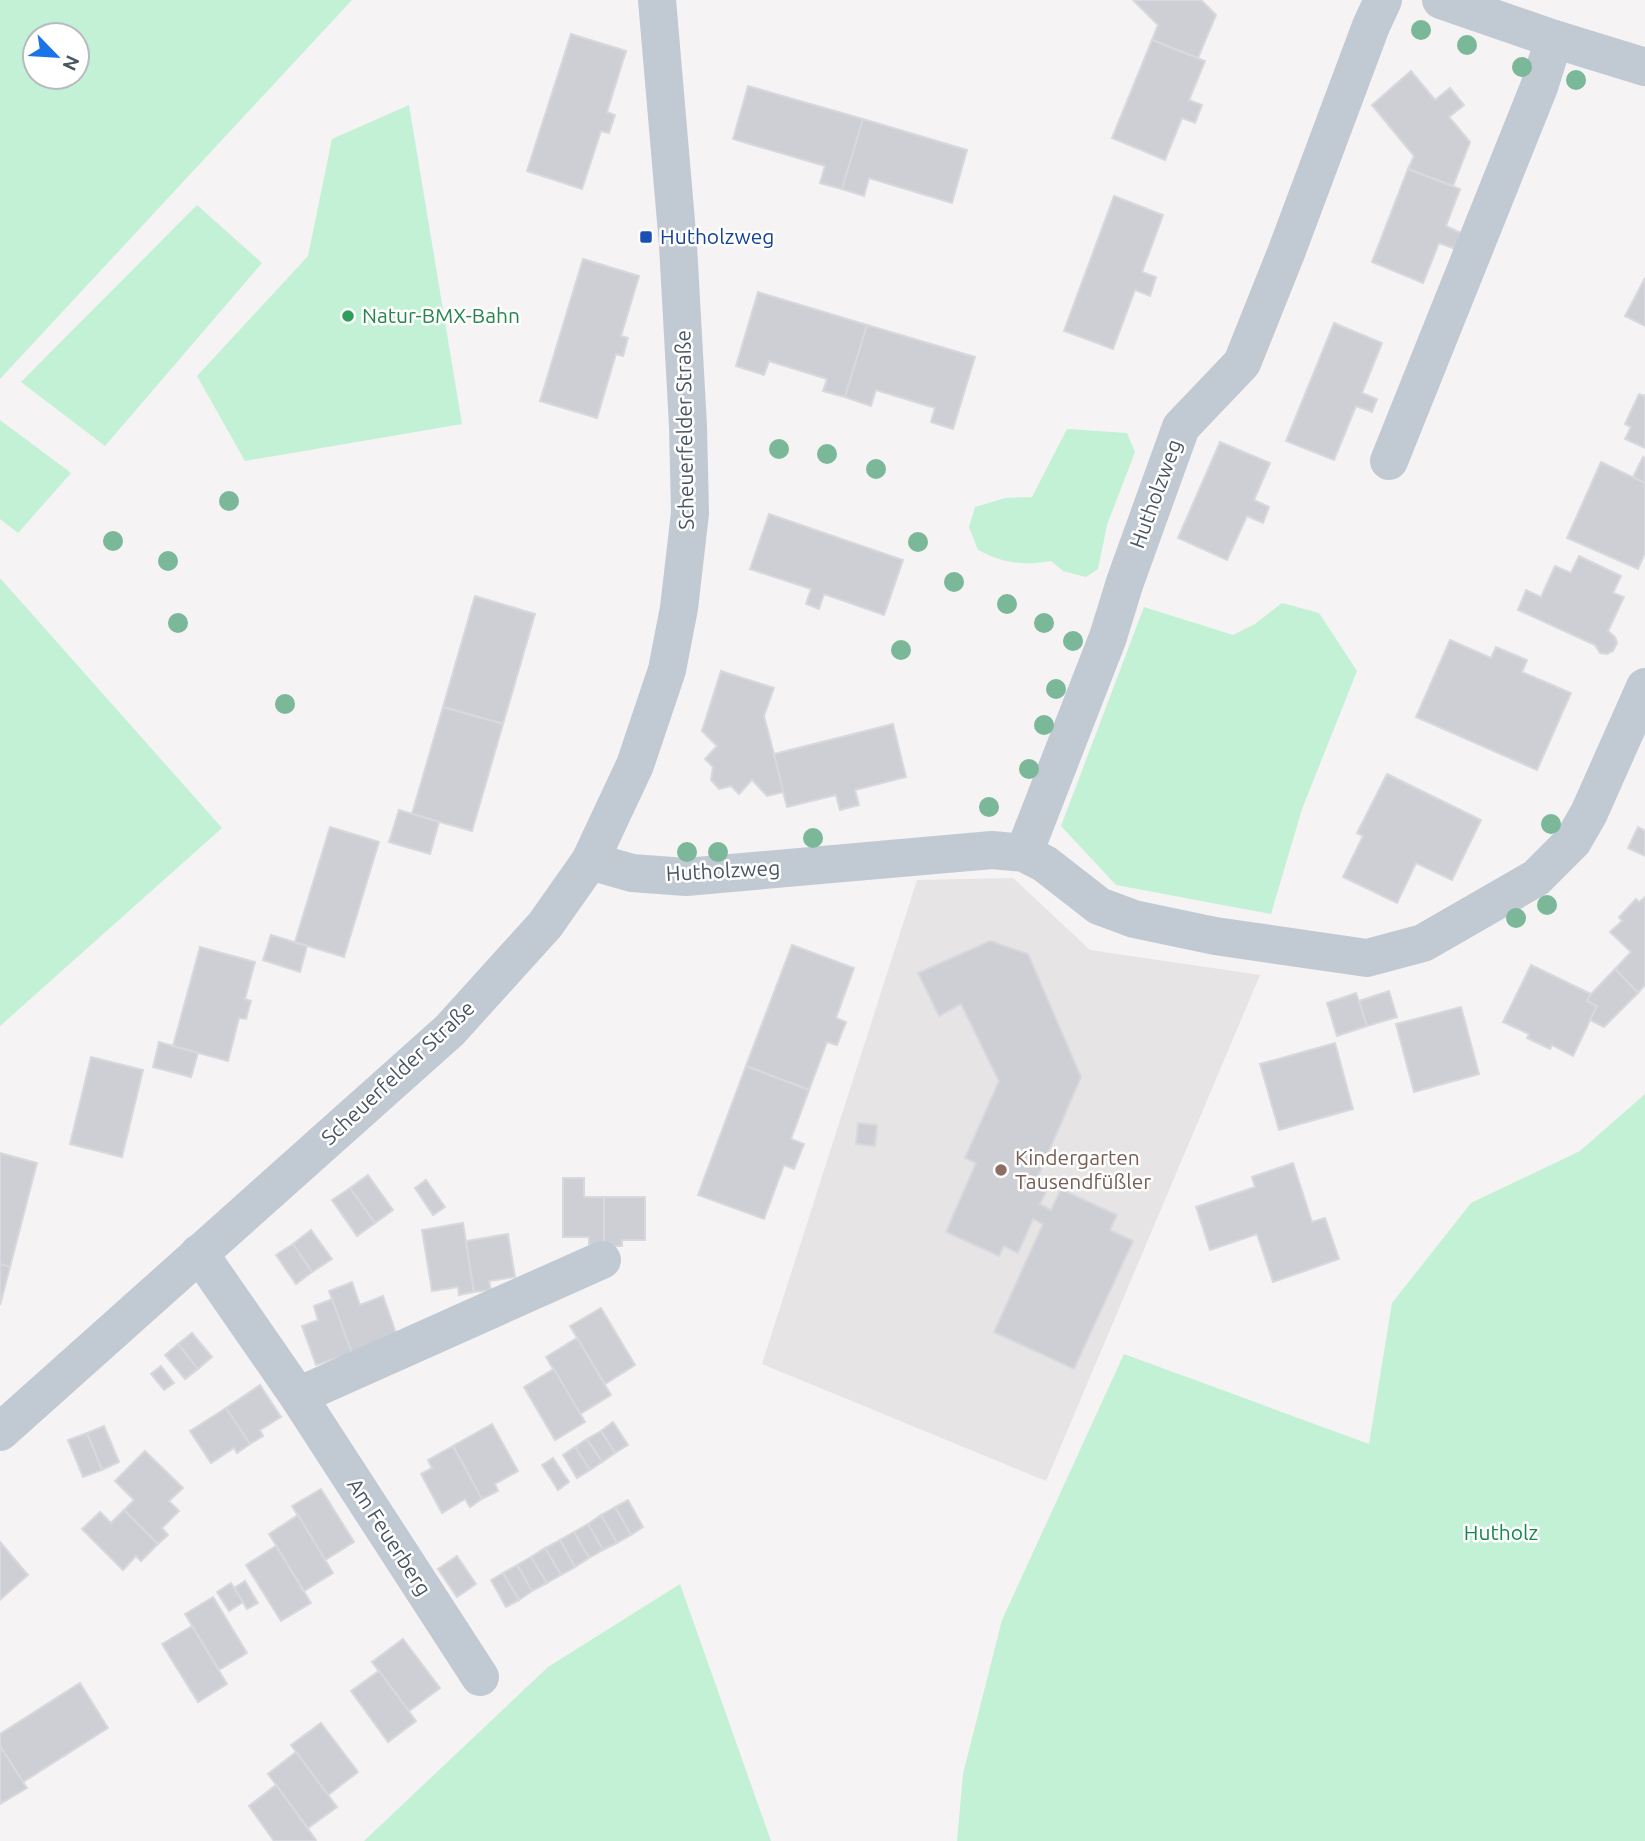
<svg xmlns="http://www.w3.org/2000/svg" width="1645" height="1841" viewBox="0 0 1645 1841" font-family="Ubuntu,sans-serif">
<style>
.education{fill:#e6e4e5}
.green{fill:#c3f1d5;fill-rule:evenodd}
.building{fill:#cdcfd5;stroke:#d7d9de;stroke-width:2}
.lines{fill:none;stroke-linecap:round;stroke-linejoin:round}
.minor{stroke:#c1cad2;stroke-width:38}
.tree{fill:#7bb799}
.transit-dot{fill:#1a4fb4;stroke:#fff;stroke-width:2.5}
.leisure-dot{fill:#2e9e5b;stroke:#fff;stroke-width:2.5}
.education-dot{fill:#8d6e63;stroke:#fff;stroke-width:2.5}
.labels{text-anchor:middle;stroke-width:5;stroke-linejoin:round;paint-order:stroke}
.transit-label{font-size:21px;fill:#164399;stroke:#fff;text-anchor:start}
.leisure-label{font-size:21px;fill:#27864d;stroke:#fff;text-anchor:start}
.street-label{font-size:21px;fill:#4a5661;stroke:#fff}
.education-label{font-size:21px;fill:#785e54;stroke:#fff;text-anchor:start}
.park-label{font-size:21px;fill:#17864f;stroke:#fff}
</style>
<rect width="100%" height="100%" fill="#f5f3f3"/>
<path class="education" d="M1013,878L1090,950L1260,975L1046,1481L762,1364L917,880Z"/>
<g class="green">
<path d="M0,0H352L0,379ZM35,35H77V77H35Z"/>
<path d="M409,105L462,424L245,461L197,376L308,256L332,139Z"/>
<path d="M197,205L262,263L105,446L21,382Z"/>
<path d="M0,420L71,473L18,533L0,519Z"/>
<path d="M1067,429L1127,433L1135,452L1107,525L1098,569L1086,577L1063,571L1051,561C1023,566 1003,563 978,550L969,527L975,507L1005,498L1032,497Z"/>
<path d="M0,578L222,828L0,1026Z"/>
<path d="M1282,603L1319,613L1357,671L1302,809L1271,914L1116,885L1061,826L1144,607L1233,635L1255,624Z"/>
<path d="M1645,1094V1841H957L963,1774L1002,1620L1124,1354L1369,1444L1392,1303L1471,1203L1580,1151Z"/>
<path d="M680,1584L771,1841H364L548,1667Z"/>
</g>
<g class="building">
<path d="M1133,0H1201L1216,15L1198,58L1152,40L1158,25Z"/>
<path d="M571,34L626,51L607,112L615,115L609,133L601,131L582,189L527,171Z"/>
<path d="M1152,40L1205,61L1189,100L1202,105L1195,123L1182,118L1165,160L1112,138Z"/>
<path d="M1411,71L1435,100L1450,88L1464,105L1449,117L1470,142L1453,186L1408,169L1414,156L1372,105Z"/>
<path d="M748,86L863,119L842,189L820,183L825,166L733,139Z"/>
<path d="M863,119L967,150L952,203L869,178L864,196L842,189Z"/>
<path d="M1408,169L1460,189L1446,226L1461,233L1455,249L1439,243L1423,283L1372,262Z"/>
<path d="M1114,196L1163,215L1142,272L1156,277L1150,296L1135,290L1113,349L1064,331Z"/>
<path d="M583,259L639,276L621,336L628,338L623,356L616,354L597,418L540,401Z"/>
<path d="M1645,278V326L1625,316Z"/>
<path d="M758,292L867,325L845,397L823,391L827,379L769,361L764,375L736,366Z"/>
<path d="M1334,323L1382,343L1362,393L1377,399L1372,412L1356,406L1334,460L1286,441Z"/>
<path d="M867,325L975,357L953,429L931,422L935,408L876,390L871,406L845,397Z"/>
<path d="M1639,394L1644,396L1645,395V448L1625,439L1631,427L1625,424Z"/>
<path d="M1220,442L1270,463L1254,500L1269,507L1263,523L1247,516L1227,560L1178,538Z"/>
<path d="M1643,457L1645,458V483L1633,477Z"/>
<path d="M1601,462L1645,483V553L1638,569L1567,538Z"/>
<path d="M769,514L903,560L884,615L824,594L819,609L806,604L811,589L750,569Z"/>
<path d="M1579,556L1621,576L1613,593L1624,597L1608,631L1615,637L1617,643L1613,651L1607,654L1600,653L1595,645L1518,610L1526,590L1541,597L1555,566L1571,573Z"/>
<path d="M475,596L535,614L503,724L443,707Z"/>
<path d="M1450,640L1491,658L1496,647L1527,660L1522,672L1571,693L1537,770L1416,717Z"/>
<path d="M721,671L774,688L764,716L784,792L767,796L752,780L739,794L731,786L719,789L711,780L713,767L705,759L717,746L702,731Z"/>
<path d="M443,707L503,724L472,831L412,814Z"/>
<path d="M893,724L906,777L855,790L859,805L840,810L836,795L787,807L774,754Z"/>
<path d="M1387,774L1481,820L1452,880L1416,863L1397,903L1343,877L1363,836L1357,833Z"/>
<path d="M399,810L439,822L430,854L389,842Z"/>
<path d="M330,827L379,842L344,957L295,942Z"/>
<path d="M1638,827L1645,831V856L1628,848Z"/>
<path d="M1645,897V985L1638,993L1615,969L1631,952L1610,932L1622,921L1619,917L1636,899L1639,902Z"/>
<path d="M271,935L307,946L300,972L263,960Z"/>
<path d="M990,941L1028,954L1081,1077L1037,1179L1050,1184L1040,1204L1051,1210L1061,1189L1117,1215L1110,1230L1133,1241L1074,1369L994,1332L1043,1224L1033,1219L1018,1253L1004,1246L999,1256L946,1232L976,1163L965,1158L999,1081L961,1004L939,1016L918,973Z"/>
<path d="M792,945L854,968L836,1018L846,1022L837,1045L827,1042L809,1090L746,1066Z"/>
<path d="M200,947L255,962L245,999L251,1001L246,1019L239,1018L228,1061L173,1046Z"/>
<path d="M1531,965L1591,994L1587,1001L1597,1006L1573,1056L1552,1045L1550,1049L1527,1038L1529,1034L1503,1022Z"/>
<path d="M1615,969L1638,993L1604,1027L1590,1020L1597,1006L1587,1001L1591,994Z"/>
<path d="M1389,991L1397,1017L1367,1026L1359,1001Z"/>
<path d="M1356,993L1367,1026L1337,1036L1327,1003Z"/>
<path d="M1461,1007L1479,1074L1414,1092L1396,1024Z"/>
<path d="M159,1042L198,1053L191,1077L153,1067Z"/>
<path d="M1335,1043L1353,1109L1279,1130L1260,1064Z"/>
<path d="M91,1057L143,1070L122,1157L70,1144Z"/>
<path d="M746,1066L809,1090L791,1139L804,1144L794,1169L784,1165L764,1219L698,1195Z"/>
<path d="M858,1123L877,1125L875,1146L856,1144Z"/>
<path d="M0,1153L37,1163L10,1267L0,1264Z"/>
<path d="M1293,1163L1312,1222L1325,1218L1339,1259L1273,1282L1257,1234L1210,1250L1196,1207L1255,1187L1252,1177Z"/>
<path d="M368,1175L393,1210L375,1223L350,1188Z"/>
<path d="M563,1178H584V1197H604V1246H589V1237H563Z"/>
<path d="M426,1180L445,1207L433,1215L415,1188Z"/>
<path d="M350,1188L375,1223L357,1236L332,1200Z"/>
<path d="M604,1197H645V1240H622V1246H604Z"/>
<path d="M463,1223L474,1292L459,1295L458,1287L432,1291L422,1230Z"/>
<path d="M311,1230L332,1259L312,1272L293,1244Z"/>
<path d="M508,1234L515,1277L489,1281L491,1290L474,1292L466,1241Z"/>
<path d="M293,1244L312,1272L296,1284L276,1255Z"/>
<path d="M0,1264L10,1267L0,1305Z"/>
<path d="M352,1282L360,1305L383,1296L396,1333L353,1356L329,1291Z"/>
<path d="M332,1299L353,1356L337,1362L336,1358L316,1365L302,1326L318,1320L314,1306Z"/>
<path d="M601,1308L635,1365L605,1384L570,1326Z"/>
<path d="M192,1333L212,1357L198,1369L178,1344Z"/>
<path d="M577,1338L611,1395L580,1414L546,1357Z"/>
<path d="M178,1344L198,1369L185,1379L165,1355Z"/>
<path d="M161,1366L174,1383L164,1390L151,1374Z"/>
<path d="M554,1369L585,1422L555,1440L524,1387Z"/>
<path d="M260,1385L281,1417L260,1430L263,1436L250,1444L226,1408Z"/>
<path d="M226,1408L250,1444L237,1453L234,1448L211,1463L190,1431Z"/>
<path d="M613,1422L628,1445L615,1453L601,1431Z"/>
<path d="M492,1424L518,1471L495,1484L498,1491L482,1499L453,1446Z"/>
<path d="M104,1426L119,1462L102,1470L87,1433Z"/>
<path d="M601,1431L615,1453L602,1462L587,1439Z"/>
<path d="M87,1433L102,1470L83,1477L68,1440Z"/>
<path d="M587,1439L602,1462L590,1470L575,1447Z"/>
<path d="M453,1446L482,1499L470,1507L465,1499L442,1513L421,1474L432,1468L428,1460Z"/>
<path d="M575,1447L590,1470L577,1478L563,1455Z"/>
<path d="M145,1451L183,1488L169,1501L179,1511L162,1528L168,1535L158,1544L124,1510L134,1500L115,1481Z"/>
<path d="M553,1458L569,1482L558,1490L542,1465Z"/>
<path d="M321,1489L354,1542L325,1560L292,1506Z"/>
<path d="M628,1500L643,1527L631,1535L615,1507Z"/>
<path d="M615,1507L631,1535L617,1543L601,1515Z"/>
<path d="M124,1510L158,1544L141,1561L136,1556L123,1570L82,1529L100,1512L111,1523Z"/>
<path d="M298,1515L333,1573L304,1591L269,1534Z"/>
<path d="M601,1515L617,1543L603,1550L588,1524Z"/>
<path d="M588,1524L603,1550L589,1558L574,1532Z"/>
<path d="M574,1532L589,1558L575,1567L560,1540Z"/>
<path d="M560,1540L575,1567L561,1575L545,1548Z"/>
<path d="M0,1542L28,1575L0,1600Z"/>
<path d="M276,1546L311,1603L281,1621L246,1565Z"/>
<path d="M545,1548L561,1575L547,1583L531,1557Z"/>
<path d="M457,1556L476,1584L457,1597L438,1569Z"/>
<path d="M531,1557L547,1583L532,1591L517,1565Z"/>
<path d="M517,1565L532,1591L519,1600L503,1573Z"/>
<path d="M503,1573L519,1600L506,1607L491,1580Z"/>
<path d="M245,1581L258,1603L247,1609L234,1588Z"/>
<path d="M231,1583L243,1602L229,1611L217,1592Z"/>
<path d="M213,1597L247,1653L219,1670L185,1614Z"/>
<path d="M192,1626L227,1684L198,1702L162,1644Z"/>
<path d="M403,1639L440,1688L409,1711L372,1662Z"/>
<path d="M379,1671L416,1721L388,1742L351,1691Z"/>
<path d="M80,1683L108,1728L23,1782L0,1746V1734Z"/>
<path d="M321,1723L358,1772L328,1795L291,1745Z"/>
<path d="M0,1746L27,1788L0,1804Z"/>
<path d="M296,1752L337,1807L308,1828L268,1774Z"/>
<path d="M276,1785L316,1840L315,1841H274L249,1806Z"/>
</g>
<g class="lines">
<g class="minor">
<path d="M1441,0L1554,39L1645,67"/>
<path d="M1389,461L1539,87L1554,39"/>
<path d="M1024,853L1108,637L1125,582L1181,427L1242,363L1286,253L1371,26L1383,0"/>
<path d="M590,861L632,873L686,877L992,850L1024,853L1045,864L1099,906L1134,919L1215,936L1367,958L1423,943L1536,878L1573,841L1589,813L1645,687"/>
<path d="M199,1253L298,1396L480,1677"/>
<path d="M298,1396L602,1260"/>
<path d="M0,1432L450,1030L545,925L590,861L635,765L667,670L679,608L690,513L688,426L678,245L657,0"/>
</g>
</g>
<g class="tree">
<circle cx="1421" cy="30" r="10"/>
<circle cx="1467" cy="45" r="10"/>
<circle cx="1522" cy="67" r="10"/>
<circle cx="1576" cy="80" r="10"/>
<circle cx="779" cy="449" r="10"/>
<circle cx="827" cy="454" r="10"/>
<circle cx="876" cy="469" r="10"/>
<circle cx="229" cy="501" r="10"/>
<circle cx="113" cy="541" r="10"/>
<circle cx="918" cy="542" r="10"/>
<circle cx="168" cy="561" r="10"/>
<circle cx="954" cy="582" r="10"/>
<circle cx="1007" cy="604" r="10"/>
<circle cx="178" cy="623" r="10"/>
<circle cx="1044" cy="623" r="10"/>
<circle cx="1073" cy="641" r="10"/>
<circle cx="901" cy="650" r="10"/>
<circle cx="1056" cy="689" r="10"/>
<circle cx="285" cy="704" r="10"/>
<circle cx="1044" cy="725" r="10"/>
<circle cx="1029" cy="769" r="10"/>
<circle cx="989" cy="807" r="10"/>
<circle cx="1551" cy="824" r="10"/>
<circle cx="813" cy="838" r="10"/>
<circle cx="687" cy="852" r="10"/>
<circle cx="718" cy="852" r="10"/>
<circle cx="1547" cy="905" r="10"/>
<circle cx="1516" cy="918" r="10"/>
</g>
<rect class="transit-dot" x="639" y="230" width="14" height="14" rx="3.5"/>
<circle class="leisure-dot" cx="348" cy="316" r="7"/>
<circle class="education-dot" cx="1001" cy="1170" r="7"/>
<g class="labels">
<g class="transit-label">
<text x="660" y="244">Hutholzweg</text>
</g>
<g class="leisure-label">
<text x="362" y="323">Natur-BMX-Bahn</text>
</g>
<g class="street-label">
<text transform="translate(685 430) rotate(-91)" y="7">Scheuerfelder Straße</text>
<text transform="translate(1156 494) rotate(-70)" y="7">Hutholzweg</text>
<text transform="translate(723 871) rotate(-3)" y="7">Hutholzweg</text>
<text transform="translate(398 1073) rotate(-43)" y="7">Scheuerfelder Straße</text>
<text transform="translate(389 1537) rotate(57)" y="7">Am Feuerberg</text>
</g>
<g class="education-label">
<text x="1015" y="1165">Kindergarten<tspan x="1015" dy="24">Tausendfüßler</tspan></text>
</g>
<g class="park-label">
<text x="1501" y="1540">Hutholz</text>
</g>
</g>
<g transform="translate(56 56) rotate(115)"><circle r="33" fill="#ffffff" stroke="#b7bbc0" stroke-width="2"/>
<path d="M0-5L12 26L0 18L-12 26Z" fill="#1a73e8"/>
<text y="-10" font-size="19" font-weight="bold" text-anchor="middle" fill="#4a5661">N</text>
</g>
</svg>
